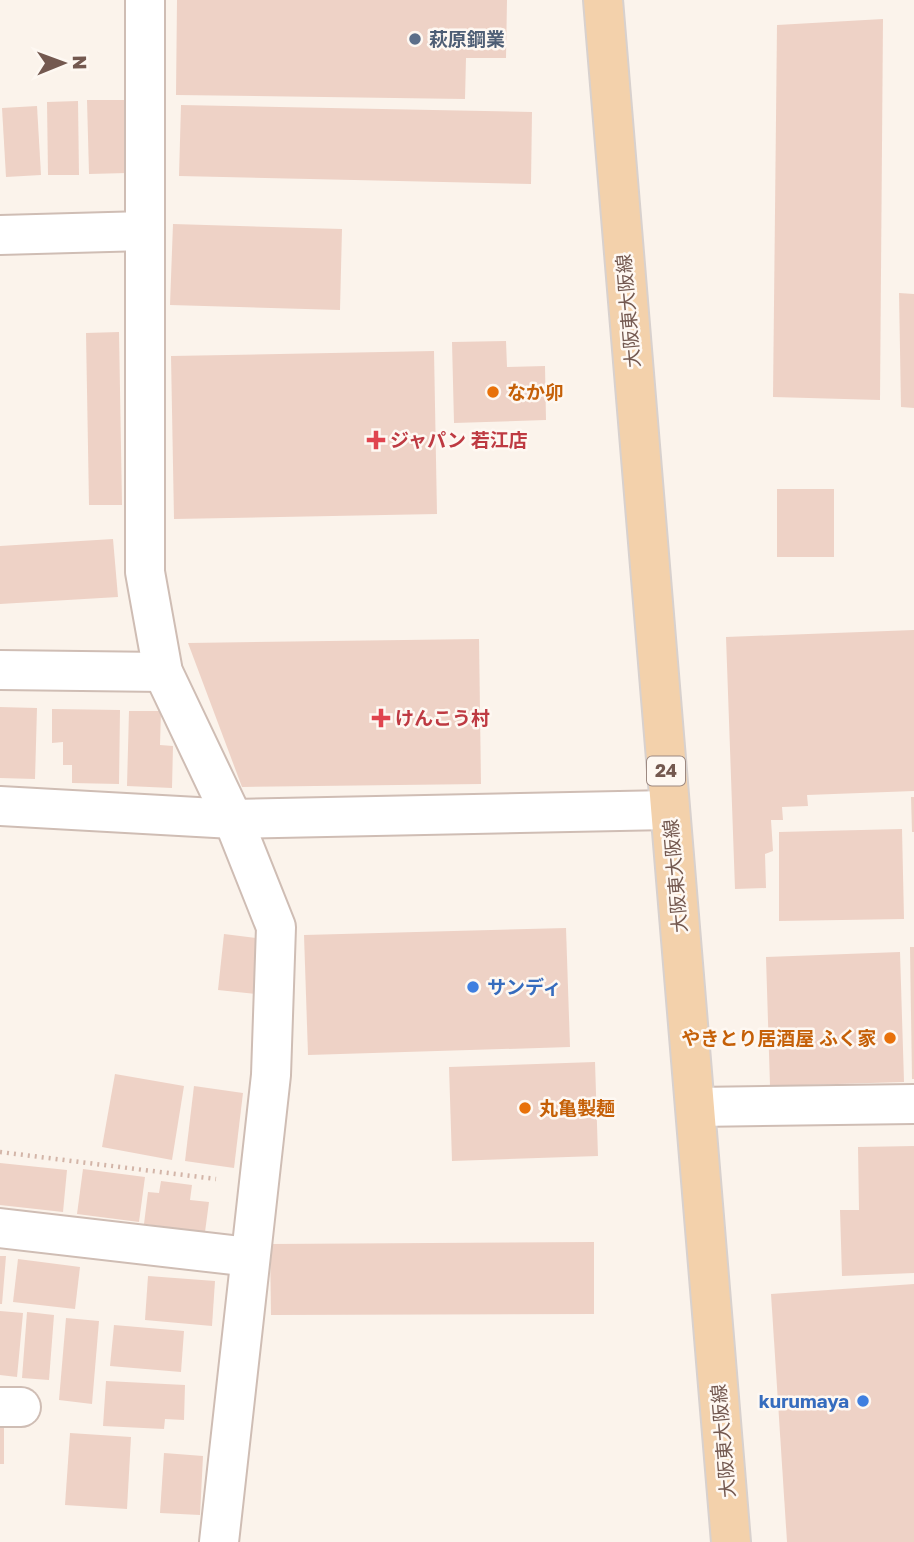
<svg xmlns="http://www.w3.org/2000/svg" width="914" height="1542" viewBox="0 0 914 1542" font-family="'Golos Text','Noto Sans JP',sans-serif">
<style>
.building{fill:#eed2c6}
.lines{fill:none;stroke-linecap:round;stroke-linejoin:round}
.minor-casing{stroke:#cfbdb4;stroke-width:42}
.major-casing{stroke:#d8d1ce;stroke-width:42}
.path{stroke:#d3b5a8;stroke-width:4.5;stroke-dasharray:2 5;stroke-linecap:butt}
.minor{stroke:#fff;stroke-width:38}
.major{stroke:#f3d1ab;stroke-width:38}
.service-dot{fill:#5c6f8a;stroke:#fef8f2;stroke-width:2.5}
.food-dot{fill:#e8710a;stroke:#fef8f2;stroke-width:2.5}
.health-dot{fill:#e0444e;stroke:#fef8f2;stroke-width:2.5}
.shop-dot{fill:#3f7fe0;stroke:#fef8f2;stroke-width:2.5}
.labels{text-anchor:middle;stroke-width:5;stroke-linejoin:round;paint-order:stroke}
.shield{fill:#fef8f2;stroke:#9d8981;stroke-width:2}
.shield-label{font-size:18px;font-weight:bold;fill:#745950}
.service-label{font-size:19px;font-weight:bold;fill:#4e5e75;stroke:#fef8f2;text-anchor:start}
.street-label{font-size:19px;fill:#745950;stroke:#fef8f2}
.food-label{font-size:19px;font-weight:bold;fill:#c56008;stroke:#fef8f2;text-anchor:start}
.health-label{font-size:19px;font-weight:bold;fill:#be3a42;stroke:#fef8f2;text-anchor:start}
.shop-label{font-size:19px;font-weight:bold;fill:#366cbe;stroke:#fef8f2;text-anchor:start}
</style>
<rect width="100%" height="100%" fill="#fbf3eb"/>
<g class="building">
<path d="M177,0H507L506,58H466L465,99L176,95Z"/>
<path d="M883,19L880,400L773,397L777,25Z"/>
<path d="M87,100H124L127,173L89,174Z"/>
<path d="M78,101L79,175H48L47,102Z"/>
<path d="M181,105L532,112L531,184L179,176Z"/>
<path d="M37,106L41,175L6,177L2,108Z"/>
<path d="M173,224L342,229L340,310L170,305Z"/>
<path d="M899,293L914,294V408L901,407Z"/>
<path d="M119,332L122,505H89L86,333Z"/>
<path d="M506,341L507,367L545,366L546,420L454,423L452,342Z"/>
<path d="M434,351L437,514L174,519L171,356Z"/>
<rect x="777" y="489" width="57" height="68"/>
<path d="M113,539L118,597L0,604V546Z"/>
<path d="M914,630V791L807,795L808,806L782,807L783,820H771L773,851L765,854L766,888L735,889L726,637Z"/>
<path d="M479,639L481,784L242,787L188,643Z"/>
<path d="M0,707L37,708L35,779L0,778Z"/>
<path d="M52,709L120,710L119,784L72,783V765H63V742L52,743Z"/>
<path d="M129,711H161L160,745L173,746L172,788L127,786Z"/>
<path d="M911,797H914V832H912Z"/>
<path d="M902,829L904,919L779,921V832Z"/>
<path d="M566,928L570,1047L308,1055L304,935Z"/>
<path d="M224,934L263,939L256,994L218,990Z"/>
<path d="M910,947H914V1079H912Z"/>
<path d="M900,952L904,1082L770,1086L766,957Z"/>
<path d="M595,1062L598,1156L452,1161L449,1067Z"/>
<path d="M115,1074L184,1086L172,1160L102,1147Z"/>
<path d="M194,1086L243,1093L234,1168L185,1161Z"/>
<path d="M914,1146V1273L842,1276L840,1210H859L858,1147Z"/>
<path d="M0,1163L67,1170L63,1212L0,1205Z"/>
<path d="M83,1169L145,1177L139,1222L77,1214Z"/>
<path d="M161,1181L192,1185L190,1200L209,1202L205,1232L144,1224L148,1192L159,1193Z"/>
<path d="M594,1242V1314L271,1315L270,1244Z"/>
<path d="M0,1256H6L2,1304H0Z"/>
<path d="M18,1259L80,1267L75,1309L13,1302Z"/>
<path d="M148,1276L215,1281L212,1326L145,1320Z"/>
<path d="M914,1284V1542H787L771,1294Z"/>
<path d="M0,1311L23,1313L17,1377L0,1375Z"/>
<path d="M27,1312L54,1315L49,1380L22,1378Z"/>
<path d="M66,1318L99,1321L92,1404L59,1400Z"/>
<path d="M114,1325L184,1331L181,1372L110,1366Z"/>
<path d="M106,1381L185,1385L184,1420L165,1419L164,1429L103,1426Z"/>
<rect x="0" y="1418" width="4" height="46"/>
<path d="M70,1433L131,1437L127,1509L65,1505Z"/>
<path d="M164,1453L203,1456L200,1515L160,1513Z"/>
</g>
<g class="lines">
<g class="minor-casing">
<g id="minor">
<path d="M145,0V572L163,672L233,819L276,927L271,1075L219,1542"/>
<path d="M0,235L145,231"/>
<path d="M0,670L163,672"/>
<path d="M0,806L233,819L669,810"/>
<path d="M696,1107L914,1104"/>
<path d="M0,1228L250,1257"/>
<path d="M0,1407H21"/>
</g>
</g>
<g class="major-casing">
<path id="major" d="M603,0L731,1542"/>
</g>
<path class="path" d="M0,1152L216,1179"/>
<use href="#minor" class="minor"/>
<use href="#major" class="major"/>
</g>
<circle class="service-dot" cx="415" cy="39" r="7"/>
<g class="food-dot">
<circle cx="493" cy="392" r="7"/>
<circle cx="890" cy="1038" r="7"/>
<circle cx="525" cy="1108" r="7"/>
</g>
<g class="health-dot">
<path d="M372.5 429.5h7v7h7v7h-7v7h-7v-7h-7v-7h7z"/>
<path d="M377.5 707.5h7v7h7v7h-7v7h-7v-7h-7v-7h7z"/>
</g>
<g class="shop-dot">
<circle cx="473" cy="987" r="7"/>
<circle cx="863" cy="1401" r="7"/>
</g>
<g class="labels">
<rect class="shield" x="647" y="756.5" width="38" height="29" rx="5"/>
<g class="shield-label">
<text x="666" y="777">24</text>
</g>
<g class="service-label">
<text x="429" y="46">萩原鋼業</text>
</g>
<g class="street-label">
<text transform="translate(628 311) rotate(-95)" y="7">大阪東大阪線</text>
<text transform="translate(675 876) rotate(-95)" y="7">大阪東大阪線</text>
<text transform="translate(723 1441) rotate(-95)" y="7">大阪東大阪線</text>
</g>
<g class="food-label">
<text x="507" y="399">なか卯</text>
<text x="876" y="1045" text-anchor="end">やきとり居酒屋 ふく家</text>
<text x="539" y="1115">丸亀製麺</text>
</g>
<g class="health-label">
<text x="390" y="447">ジャパン 若江店</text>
<text x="395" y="725">けんこう村</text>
</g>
<g class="shop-label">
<text x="487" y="994">サンディ</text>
<text x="849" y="1408" text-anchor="end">kurumaya</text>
</g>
</g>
<g transform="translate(63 63) rotate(89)" stroke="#fef8f2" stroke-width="5" paint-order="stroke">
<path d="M0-5L12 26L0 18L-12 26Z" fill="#745950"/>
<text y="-10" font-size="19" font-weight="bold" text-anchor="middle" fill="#745950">N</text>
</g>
</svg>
